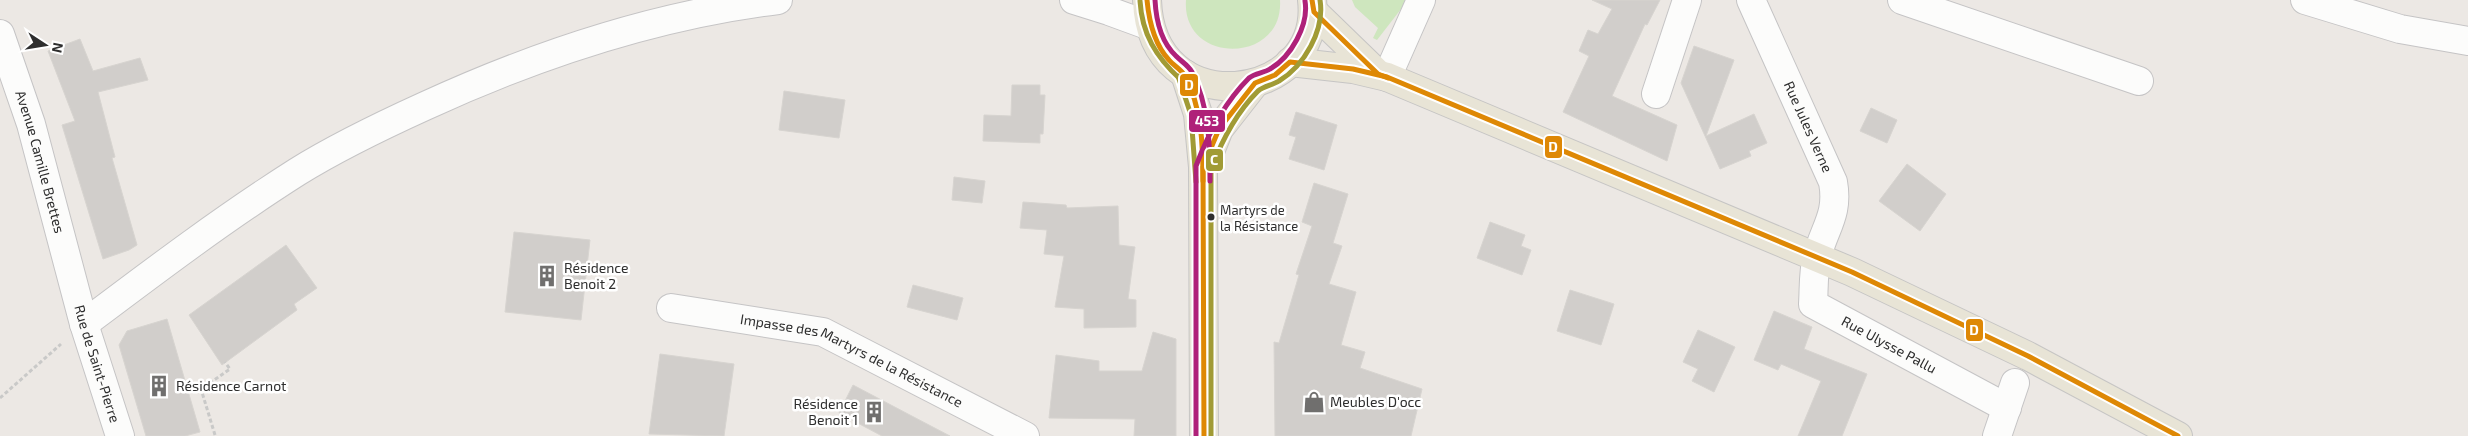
<svg xmlns="http://www.w3.org/2000/svg" width="2468" height="436" viewBox="0 0 2468 436" font-family="'Exo 2',sans-serif">
<style>
.green{fill:#cee6be}
.building{fill:#d1cecb;stroke:#d7d4d0}
.lines{fill:none;stroke-linecap:round;stroke-linejoin:round}
.minor-casing{stroke:#c5c4c5;stroke-width:30}
.major-casing{stroke:#c6c5c4;stroke-width:30}
.path{stroke:#c9c9c8;stroke-width:3;stroke-dasharray:4 2.5;stroke-linecap:butt}
.minor{stroke:#fcfcfb;stroke-width:28}
.major{stroke:#e8e4d6;stroke-width:28}
.bus-1-casing{stroke:#fff;stroke-width:9}
.bus-2-casing{stroke:#fff;stroke-width:9}
.bus-3-casing{stroke:#fff;stroke-width:9}
.bus-1{stroke:#de8805;stroke-width:5}
.bus-2{stroke:#a19b35;stroke-width:5}
.bus-3{stroke:#af2179;stroke-width:5}
.bus-dot{fill:#2e2e2e;stroke:#fff;stroke-width:2}
.labels{text-anchor:middle;stroke-width:5;stroke-linejoin:round;paint-order:stroke}
.bus-label{font-size:13px;fill:#2e2e2e;stroke:#fff;text-anchor:start}
.street-label{font-size:14px;fill:#2e2e2e;stroke:#fff}
.poi-label{font-size:14px;fill:#2e2e2e;stroke:#fff;text-anchor:start}
.line-badge{stroke:#fff;stroke-width:2}
.badge-label{font-size:14px;text-anchor:middle;font-weight:bold;fill:#fff}
</style>
<rect width="100%" height="100%" fill="#ece8e4"/>
<g class="green">
<path d="M1186,0H1280C1284,65 1181,65 1186,0Z"/>
<path d="M1352,0H1408L1377,40L1373,38L1378,28L1355,7Z"/>
</g>
<g class="building">
<path d="M1592,0H1660L1647,25L1645,24L1612,96L1677,125L1667,161L1563,112L1589,56L1579,51L1588,30L1598,34L1612,9Z"/>
<path d="M80,39L93,71L140,58L148,80L98,92L115,157L112,158L137,245L129,250L103,259L62,125L75,121L48,51Z"/>
<path d="M1694,46L1734,60L1706,136L1754,114L1767,143L1749,151L1751,156L1720,169L1681,83Z"/>
<path d="M1012,85H1040V95H1045L1043,134H1040V143L983,141L984,115L1011,116Z"/>
<path d="M784,91L845,100L839,138L779,130Z"/>
<path d="M1871,108L1897,120L1887,143L1860,131Z"/>
<path d="M1296,112L1337,125L1324,170L1289,159L1296,137L1289,135Z"/>
<path d="M1907,164L1946,194L1920,231L1879,201Z"/>
<path d="M954,177L985,181L982,203L952,200Z"/>
<path d="M1314,183L1348,194L1333,243L1342,246L1329,284L1356,292L1341,345L1365,352L1360,368L1422,389L1411,436H1275L1274,342L1279,343L1299,275L1296,274L1312,226L1302,222Z"/>
<path d="M1023,202L1066,205L1067,208L1118,206L1119,245L1135,247L1128,299L1136,300V327L1084,328V309L1055,307L1064,256L1044,254L1047,230L1020,228Z"/>
<path d="M1490,222L1525,235L1521,246L1531,250L1522,275L1477,258Z"/>
<path d="M514,232L590,240L581,320L505,312Z"/>
<path d="M286,245L317,288L294,304L297,310L222,365L189,315Z"/>
<path d="M913,285L963,298L957,320L907,307Z"/>
<path d="M1570,290L1614,304L1601,345L1557,331Z"/>
<path d="M1774,311L1812,327L1804,349L1867,374L1842,436H1798L1821,381L1781,364L1778,370L1754,360Z"/>
<path d="M167,319L200,432L185,436H146L119,345L127,331Z"/>
<path d="M1698,330L1735,347L1714,392L1692,381L1698,369L1683,362Z"/>
<path d="M1153,332L1176,339V436H1134L1135,419L1049,418L1056,355L1099,361V371H1142Z"/>
<path d="M660,354L734,364L724,436L649,434Z"/>
<path d="M853,385L908,414L950,436H882L839,413Z"/>
</g>
<g class="lines">
<g class="minor-casing">
<g id="minor">
<path d="M1074,0L1109,11L1150,26"/>
<path id="s1" d="M1751,0L1833,182C1839,215 1824,228 1817,257C1813,272 1814,289 1813,304L2007,408"/>
<path d="M1902,0L2139,81"/>
<path d="M2305,0L2400,29L2468,41"/>
<path id="s2" d="M0,34L31,124L84,324L120,436"/>
<path d="M1387,77L1421,0"/>
<path d="M1656,94L1687,0"/>
<path id="s3" d="M671,308L823,332L1025,436"/>
<path d="M84,324C153,272 223,219 297,172C337,147 381,126 425,106C536,55 656,15 778,0"/>
<path d="M1997,436L2015,383"/>
</g>
</g>
<g class="major-casing">
<g id="major">
<path d="M1147,0C1151,126 1324,103 1312,0"/>
<path d="M1314,12L1378,74"/>
<path d="M1290,62L1353,69L1387,77L1852,272L2028,356L2178,436"/>
<path d="M1185,74L1198,114L1203,167L1204,436"/>
<path d="M1205,164L1219,129L1255,83"/>
</g>
</g>
<g class="path">
<path d="M0,398L61,344"/>
<path d="M215,435L201,389L230,369L225,362"/>
</g>
<use href="#minor" class="minor"/>
<use href="#major" class="major"/>
<g class="bus-1-casing">
<g id="bus-1">
<path d="M1147,0C1149,21 1154,44 1169,60C1174,66 1181,69 1185,76C1202,108 1203,146 1203,181"/>
<path d="M1312,0L1314,12L1378,74L1388,78"/>
<path d="M1204,436L1203,167L1219,129L1255,83L1275,75L1290,62L1353,69L1387,77L1852,272L2028,356L2178,436"/>
</g>
</g>
<g class="bus-2-casing">
<g id="bus-2">
<path d="M1140,1C1142,34 1156,57 1180,79"/>
<path d="M1178,76L1191,115L1196,182"/>
<path d="M1211,436V169C1222,140 1236,113 1258,91C1264,86 1273,85 1279,81C1304,66 1325,30 1320,0"/>
</g>
</g>
<g class="bus-3-casing">
<g id="bus-3">
<path d="M1155,0C1156,20 1161,42 1176,56C1182,62 1188,65 1192,72C1209,106 1210,144 1210,181"/>
<path d="M1196,436V166C1208,134 1225,102 1249,78C1255,73 1264,73 1270,69C1291,57 1309,25 1305,1"/>
</g>
</g>
<use href="#bus-1" class="bus-1"/>
<use href="#bus-2" class="bus-2"/>
<use href="#bus-3" class="bus-3"/>
</g>
<defs>
<g id="building-bare" transform="scale(1.725)"><path d="M-4-6H4V6H1V3H-1V6H-4ZM-2.5-4.3h1.7v1.8h-1.7ZM.8-4.3h1.7v1.8H.8ZM-2.5-1h1.7V.8h-1.7ZM.8-1h1.7V.8H.8Z" fill="#706f6e" stroke="#fff" stroke-width="2.5" paint-order="stroke"/></g>
<g id="shop-bare" transform="scale(1.725)"><path d="M-5-2.5h2.3a2.7 3.5 0 0 1 5.4 0H5L5.5 6h-11ZM-1.5-2.5h3a1.5 2.3 0 0 0-3 0Z" fill="#706f6e" stroke="#fff" stroke-width="2.5" paint-order="stroke"/></g>
</defs>
<g fill-rule="evenodd">
<use href="#building-bare" x="547" y="276"/>
<use href="#building-bare" x="159" y="386"/>
<use href="#shop-bare" x="1314" y="402"/>
<use href="#building-bare" x="874" y="412"/>
</g>
<circle class="bus-dot" cx="1211" cy="217" r="4.5"/>
<g class="labels">
<g class="bus-label">
<text x="1220" y="215">Martyrs de<tspan x="1220" dy="16">la Résistance</tspan></text>
</g>
<g class="street-label">
<text dy="5" stroke="none"><textPath href="#s1" startOffset="139">Rue Jules Verne</textPath></text>
<text dy="5" stroke="none"><textPath href="#s2" startOffset="134">Avenue Camille Brettes</textPath></text>
<text dy="5" stroke="none"><textPath href="#s1" startOffset="411">Rue Ulysse Pallu</textPath></text>
<text dy="5" stroke="none"><textPath href="#s3" startOffset="190">Impasse des Martyrs de la Résistance</textPath></text>
<text dy="5" stroke="none"><textPath href="#s2" startOffset="344">Rue de Saint-Pierre</textPath></text>
</g>
<g class="poi-label">
<text x="564" y="273">Résidence<tspan x="564" dy="16">Benoit 2</tspan></text>
<text x="176" y="391">Résidence Carnot</text>
<text x="1330" y="407">Meubles D'occ</text>
<text x="858" y="409" text-anchor="end">Résidence<tspan x="858" dy="16">Benoit 1</tspan></text>
</g>
</g>
<g class="line-badge">
<rect x="1179" y="73" width="20" height="24" rx="5" fill="#de8805"/>
<rect x="1188" y="109" width="38" height="24" rx="5" fill="#af2179"/>
<rect x="1544" y="135" width="19" height="24" rx="5" fill="#de8805"/>
<rect x="1205" y="148" width="19" height="24" rx="5" fill="#a19b35"/>
<rect x="1965" y="318" width="19" height="24" rx="5" fill="#de8805"/>
</g>
<g class="badge-label">
<text x="1189" y="90">D</text>
<text x="1207" y="126">453</text>
<text x="1553" y="152">D</text>
<text x="1214" y="165">C</text>
<text x="1974" y="335">D</text>
</g>
<g transform="translate(45 45) rotate(102)" stroke="#ffffff" stroke-width="4" paint-order="stroke">
<path d="M0-4L9 19L0 12L-9 19Z" fill="#2e2e2e"/>
<text y="-8" font-size="14" font-weight="bold" text-anchor="middle" fill="#2e2e2e">N</text>
</g>
</svg>
